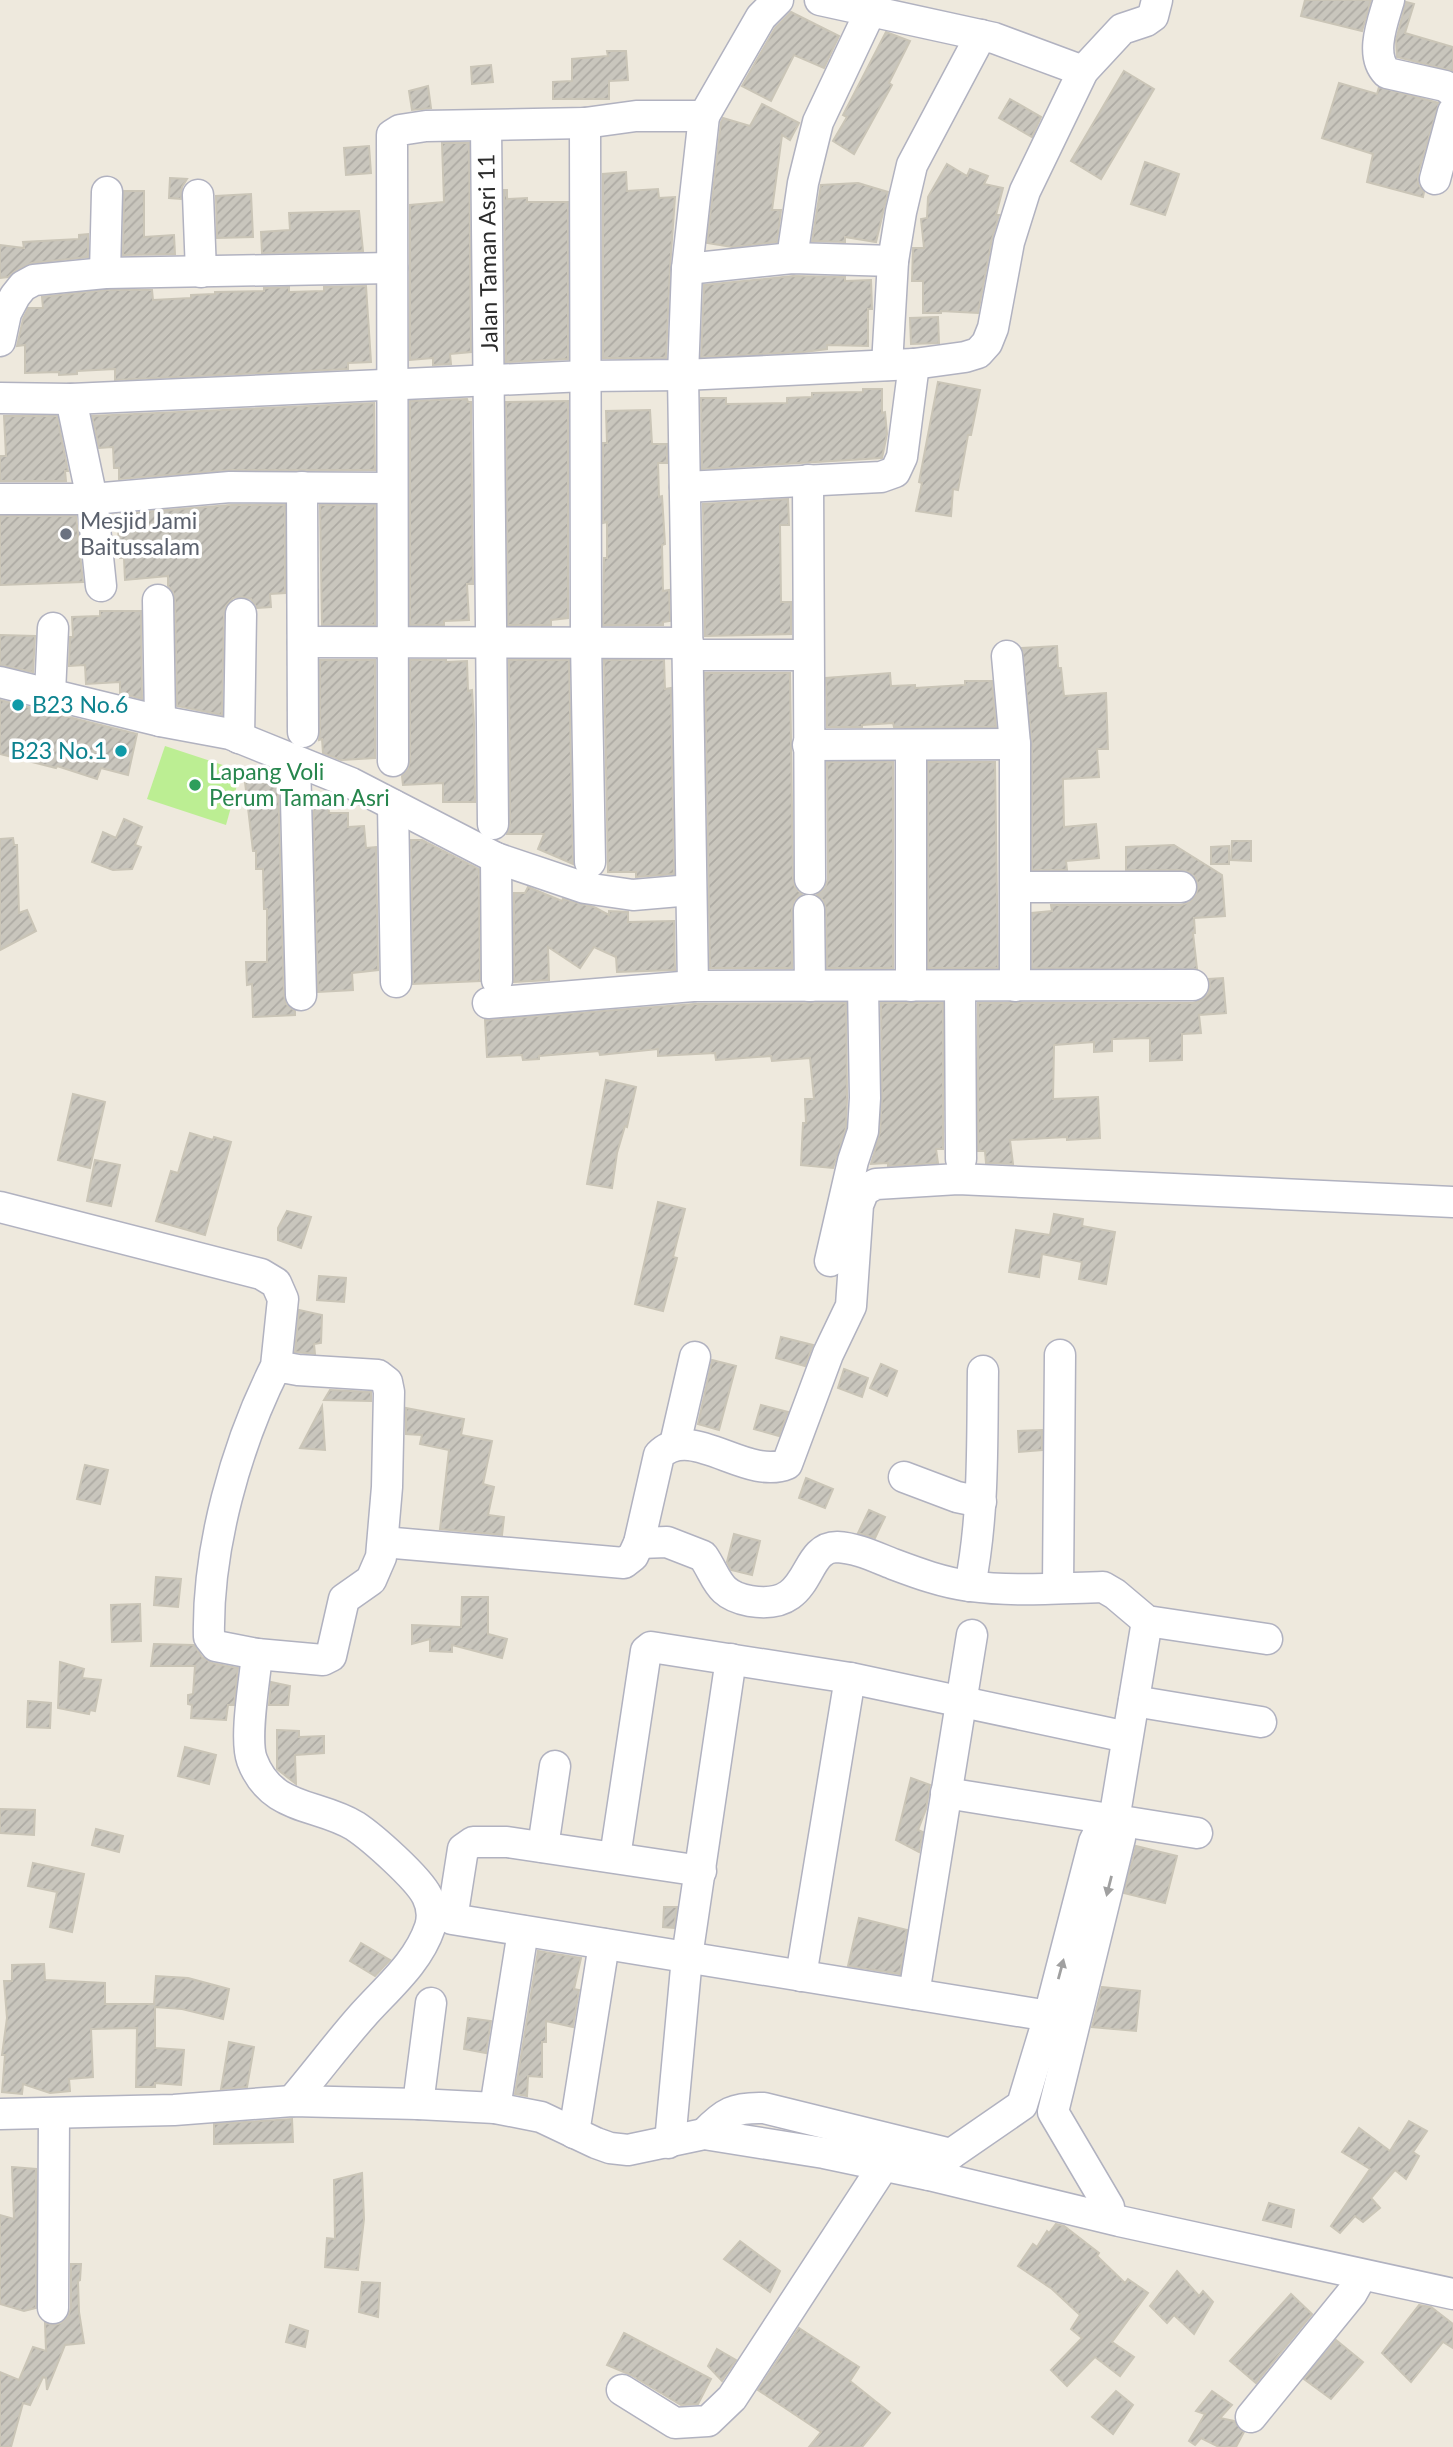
<svg xmlns="http://www.w3.org/2000/svg" width="1453" height="2447" viewBox="0 0 1453 2447" font-family="Lato,sans-serif">
<style>
.pitch{fill:#bcee93}
.building{fill:url(#building-hatch);stroke:#cac5b7;stroke-width:2}
.lines{fill:none;stroke-linecap:round;stroke-linejoin:round}
.minor-casing{stroke:#b1b2c0;stroke-width:33}
.minor{stroke:#fff;stroke-width:30}
.oneway{fill:#a0a0a0}
.worship-dot{fill:#6b7280;stroke:#fff;stroke-width:2.5}
.culture-dot{fill:#0f9aa8;stroke:#fff;stroke-width:2.5}
.leisure-dot{fill:#2e9e5b;stroke:#fff;stroke-width:2.5}
.labels{text-anchor:middle;stroke-width:7;stroke-linejoin:round;paint-order:stroke}
.street-label{font-size:23px;fill:#2c2c2c;stroke:#fff}
.worship-label{font-size:23px;fill:#5b616d;stroke:#fff;text-anchor:start}
.culture-label{font-size:23px;fill:#0d838f;stroke:#fff;text-anchor:start}
.leisure-label{font-size:23px;fill:#27864d;stroke:#fff;text-anchor:start}
</style>
<defs>
<pattern id="building-hatch" width="6" height="6" patternUnits="userSpaceOnUse" patternTransform="scale(1.75)"><rect width="6" height="6" fill="#c9c6bd"/><path d="M-1 1l2-2M0 6l6-6M5 7l2-2" fill="none" stroke="#adaaa3"/></pattern>
</defs>
<rect width="100%" height="100%" fill="#eee9dd"/>
<path class="pitch" d="M165,746L241,771L226,825L147,799Z"/>
<g class="building">
<path d="M1305,0H1371L1362,31L1301,16Z"/>
<path d="M1406,2L1414,4L1405,33L1453,47V71L1397,57L1396,40Z"/>
<path d="M791,12L839,36L824,68L794,55L771,101L742,86L775,28Z"/>
<path d="M886,32L910,41L889,83L892,85L854,154L833,141L847,117L843,115Z"/>
<path d="M607,51H626L628,80L609,81V99H553V82L572,81V59L608,56Z"/>
<path d="M491,65L493,82L472,84L471,67Z"/>
<path d="M1124,71L1154,89L1101,179L1071,161Z"/>
<path d="M1339,83L1377,94L1379,87L1439,103L1418,174V184L1424,192L1423,197L1367,182L1373,154L1322,138Z"/>
<path d="M428,86L431,108L412,110L409,91Z"/>
<path d="M1010,99L1041,117L1032,137L999,118Z"/>
<path d="M762,104L799,123L790,140L782,135L772,210H781L777,242L732,247L707,243L721,122L723,118L750,126Z"/>
<path d="M442,143H469L471,352L450,354L451,364L433,365V358L410,360V205L444,202Z"/>
<path d="M369,146L371,173L346,175L344,148Z"/>
<path d="M1145,162L1179,174L1165,215L1131,204Z"/>
<path d="M947,164L967,176L970,169L988,176L984,184L1003,188L996,215H999L992,239L978,313L941,311V313H923V281H912L913,248H924L921,219L927,218L928,197Z"/>
<path d="M626,172L627,191L658,189L659,198L675,197L670,268L666,358H603V174Z"/>
<path d="M170,178L187,179L182,187L181,199L169,198Z"/>
<path d="M858,183L888,192L876,242L845,237V242L812,241L821,185Z"/>
<path d="M504,190H507V199L527,198V202H568V359L506,362Z"/>
<path d="M124,191H144V237L174,235L175,254L123,255Z"/>
<path d="M251,194L253,237L217,238L216,196Z"/>
<path d="M359,211L363,251L262,253L261,232L290,230L289,213Z"/>
<path d="M88,234V257L32,263L15,271L8,277L0,278V245L24,248L23,242L79,239V235Z"/>
<path d="M793,276L845,277V281L871,280L872,309H868V346L827,345V349L804,352L701,357L704,285Z"/>
<path d="M366,286L371,362L348,363V369L115,380V369L77,371V374L59,375V372L25,373V345L17,346L23,319L28,308H43L42,297L106,290H152L153,300L191,298V295L215,294V292L264,291V288L289,287V292L324,291V287Z"/>
<path d="M938,317L939,343L911,344L910,318Z"/>
<path d="M938,382L980,390L971,435H968L958,490L953,489L951,516L916,511L922,483L919,482Z"/>
<path d="M863,389H882V413L885,412L887,434L882,458L702,469L701,398H726V404L787,403V398L812,397V393L863,392Z"/>
<path d="M467,399L468,402H471L473,584H467L469,620L444,621V625H410V401Z"/>
<path d="M568,401V618L551,620V625H508L506,402Z"/>
<path d="M374,403L375,470H230L119,479V468H114L113,447L99,448L92,416Z"/>
<path d="M650,410L652,444H667V463H658L659,497L662,496L665,544L662,545L663,591L669,590L670,621L663,622V625H603L604,558H607V522L603,523V443H607L606,411Z"/>
<path d="M4,416H57L68,471H65L66,481H0V456H6Z"/>
<path d="M788,499L789,525H780L781,602H791V634L705,636L703,504Z"/>
<path d="M231,505H285V593L270,594L271,607L257,608L251,599L242,597L233,598L226,606L224,614L222,715L177,706L175,600L173,592L168,586V576L125,580L124,558H120L117,514Z"/>
<path d="M320,505H375V625H322Z"/>
<path d="M0,516H76L83,582L0,585Z"/>
<path d="M100,611H141L142,699L120,693V682L86,684L85,665L69,666L70,637H73L72,617L100,616Z"/>
<path d="M0,635L35,636L33,672L0,665Z"/>
<path d="M1057,646L1058,668H1061L1064,696L1106,693L1108,749H1097L1099,777L1063,779V785L1064,827L1096,824L1099,858L1066,861L1067,870H1032V744L1022,648Z"/>
<path d="M320,660H375V758L341,760L323,753L322,739L319,740L320,732Z"/>
<path d="M410,660H446V662L467,661L468,691L472,690L474,722L475,802H443V783L403,785L402,776L408,769L410,761Z"/>
<path d="M509,660H569L573,864L538,849L544,834H507L510,824Z"/>
<path d="M604,660H664L665,689L671,688L674,874L636,877V872H608Z"/>
<path d="M705,673H790L793,879L795,888L802,894L794,901L792,910V968H710Z"/>
<path d="M890,673L891,686L915,685V688L965,685V681H992L996,727H894L893,723L862,725V727H827L826,678Z"/>
<path d="M0,700L137,734L128,775L101,768L97,779L57,766L56,768L0,754Z"/>
<path d="M827,762H893V968H827L826,909L824,901L817,895L825,888L828,879Z"/>
<path d="M928,762H995L998,968H928Z"/>
<path d="M278,779L284,995L286,1004L295,1011V1015L253,1017L252,984L247,985L246,962H267V909H264L263,869H256V851H253L245,782Z"/>
<path d="M328,796L329,813H348V827L364,826L366,848L376,847L378,970L352,973L353,990L318,992L313,797Z"/>
<path d="M124,819L142,827L135,845L141,847L132,869L113,870L92,862L103,832L116,838Z"/>
<path d="M13,838L14,845H17L19,913L27,910L36,931L0,950V839Z"/>
<path d="M411,840H422L479,869L480,981L413,984Z"/>
<path d="M1232,841H1251V861L1231,860Z"/>
<path d="M1174,845L1222,875L1225,916L1194,918L1195,933H1193L1197,969L1032,968V913L1052,911L1051,905H1181L1190,902L1196,895L1198,886L1196,878L1189,872L1181,870H1126V847Z"/>
<path d="M1229,846V864H1211V847Z"/>
<path d="M528,887L562,901L563,899L594,907L609,915V911L628,912V922L674,921L675,970L617,972L616,957L594,947L580,968L548,947L549,980L514,982V893H525Z"/>
<path d="M1223,978L1226,1013L1199,1015L1201,1033L1182,1034V1060L1150,1061V1038L1112,1039V1051L1094,1052V1042L1054,1045L1053,1099L1098,1097L1100,1138L1067,1140V1137L1010,1140L1013,1164L986,1163L985,1151H978V1003H1193L1201,1000L1208,994L1210,986L1209,979Z"/>
<path d="M846,1003L847,1098L846,1128L833,1168L801,1165L803,1123H806L805,1099H814L810,1058L772,1061L771,1056L716,1060L715,1053L658,1056V1049L600,1055L599,1051L539,1056V1059L523,1060L522,1055L487,1057L485,1020L694,1004Z"/>
<path d="M881,1003H943V1149H936L938,1163L888,1166V1163L871,1164L880,1132L882,1098Z"/>
<path d="M606,1080L636,1087L627,1127L625,1126L617,1153L612,1188L587,1184Z"/>
<path d="M73,1094L105,1102L90,1168L58,1160Z"/>
<path d="M190,1133L213,1140L214,1137L231,1142L205,1235L156,1221L171,1171L178,1173Z"/>
<path d="M95,1160L120,1165L111,1206L87,1201Z"/>
<path d="M658,1202L685,1209L673,1257L677,1258L663,1311L635,1304Z"/>
<path d="M287,1211L311,1217L301,1248L278,1240V1228Z"/>
<path d="M1054,1214L1083,1219L1082,1226L1115,1232L1106,1284L1079,1279L1082,1262L1042,1254L1039,1277L1009,1272L1016,1230L1050,1235Z"/>
<path d="M319,1276L346,1278L344,1302L317,1300Z"/>
<path d="M299,1310L322,1315L321,1343L314,1344L315,1354L295,1352Z"/>
<path d="M781,1337L813,1345L805,1366L776,1358Z"/>
<path d="M712,1360L736,1366L719,1430L698,1424Z"/>
<path d="M881,1364L897,1371L887,1396L870,1388Z"/>
<path d="M844,1369L868,1378L862,1397L838,1388Z"/>
<path d="M330,1390L371,1392V1401L324,1400Z"/>
<path d="M761,1405L788,1412L779,1436L754,1429Z"/>
<path d="M322,1406L325,1450L300,1448Z"/>
<path d="M406,1408L464,1419L461,1435L492,1441L483,1484L494,1487L488,1515L504,1517L502,1535L440,1529L449,1450L420,1444L422,1435L406,1434Z"/>
<path d="M1042,1430V1450L1019,1452L1018,1431Z"/>
<path d="M85,1465L108,1470L100,1504L77,1499Z"/>
<path d="M806,1478L833,1489L825,1508L799,1498Z"/>
<path d="M869,1510L885,1517L875,1538L858,1533Z"/>
<path d="M734,1534L760,1541L752,1575L731,1570L727,1562Z"/>
<path d="M156,1577L181,1579L178,1607L154,1605Z"/>
<path d="M462,1597H488V1634L507,1639L502,1658L452,1645V1652L430,1651V1639L412,1644V1625L461,1627Z"/>
<path d="M140,1604L141,1641L112,1642L111,1605Z"/>
<path d="M154,1644L194,1645L202,1657L212,1663L238,1668L234,1705H228L226,1720L191,1718L192,1705L188,1704V1695L193,1694L195,1666H151Z"/>
<path d="M60,1662L84,1669L82,1678L101,1680L95,1711L90,1710L89,1714L58,1708Z"/>
<path d="M271,1682L290,1686L288,1705H269Z"/>
<path d="M28,1701L51,1703L50,1728L27,1727Z"/>
<path d="M277,1730L299,1731V1737L324,1736V1753L295,1755L296,1784L277,1769Z"/>
<path d="M185,1747L216,1755L209,1784L178,1776Z"/>
<path d="M911,1778L930,1785L926,1809L918,1830L923,1832L919,1852L896,1840Z"/>
<path d="M0,1809L35,1810L34,1835L0,1833Z"/>
<path d="M96,1829L123,1836L119,1852L92,1845Z"/>
<path d="M1136,1846L1177,1856L1165,1903L1124,1893Z"/>
<path d="M33,1863L84,1874L72,1932L50,1927L57,1892L28,1886Z"/>
<path d="M664,1907H677L674,1928L663,1927Z"/>
<path d="M859,1918L907,1930L900,1974L848,1966Z"/>
<path d="M361,1943L390,1960L375,1976L350,1961Z"/>
<path d="M538,1951L581,1958L574,1989L579,1990L573,2027L546,2021V2042H542V2077L528,2076L527,2096L515,2094Z"/>
<path d="M44,1964L45,1980L105,1983V2004H154L156,1976L188,1978L229,1989L223,2019L182,2009L155,2007V2048L184,2050L181,2085L155,2083V2087H136L137,2028L91,2029L93,2077L69,2079L70,2091L50,2093L23,2084L22,2094L2,2092L5,2055H2L7,2018L4,1981H12V1965Z"/>
<path d="M1102,1987L1140,1991L1136,2031L1092,2027Z"/>
<path d="M468,2018L491,2021L486,2053L464,2049Z"/>
<path d="M229,2042L254,2047L247,2087L221,2089Z"/>
<path d="M292,2119L293,2142L214,2144V2124Z"/>
<path d="M1409,2121L1427,2131L1413,2152L1419,2156L1406,2179L1395,2170L1371,2198L1380,2208L1363,2222L1355,2216L1340,2233L1331,2226L1370,2169L1342,2152L1359,2128L1390,2151Z"/>
<path d="M12,2167L36,2169V2308L24,2311L0,2304V2215L14,2219Z"/>
<path d="M362,2173L364,2219L358,2270L325,2267L327,2238L335,2239L334,2180Z"/>
<path d="M1269,2203L1294,2210L1291,2227L1263,2220Z"/>
<path d="M1056,2224L1064,2226L1099,2253L1097,2256L1125,2283L1128,2279L1148,2293L1112,2342L1134,2357L1120,2376L1095,2357L1067,2386L1051,2370L1082,2338L1071,2329L1080,2315L1052,2289L1018,2266L1033,2244L1037,2247L1047,2231L1049,2233Z"/>
<path d="M740,2241L780,2271L770,2292L724,2259Z"/>
<path d="M71,2264H81L80,2280L78,2281L79,2312L84,2343L65,2345L47,2390L46,2378L43,2377L30,2405L23,2403L11,2447H0V2372L19,2380L33,2347L46,2351L45,2323L54,2325L61,2323L68,2317L71,2308Z"/>
<path d="M1177,2271L1199,2296L1203,2291L1213,2302L1194,2334L1174,2315L1167,2323L1150,2306Z"/>
<path d="M362,2282L380,2283L378,2317L359,2312Z"/>
<path d="M1291,2294L1312,2314L1256,2383L1230,2361Z"/>
<path d="M1419,2305L1431,2307L1453,2324V2348L1443,2342L1411,2382L1382,2353Z"/>
<path d="M290,2325L308,2331L305,2347L286,2342Z"/>
<path d="M799,2328L859,2367L850,2381L890,2413L862,2447H809L821,2432L758,2390Z"/>
<path d="M624,2333L711,2379L698,2404L681,2405L631,2375L607,2365Z"/>
<path d="M1336,2340L1363,2362L1331,2399L1304,2379Z"/>
<path d="M717,2349L736,2360L722,2381L708,2366Z"/>
<path d="M1116,2391L1133,2405L1113,2434L1092,2417Z"/>
<path d="M1212,2391L1232,2405L1220,2418L1234,2421L1244,2432L1236,2447H1219L1201,2438L1195,2445L1189,2441L1205,2414L1196,2411Z"/>
</g>
<g class="lines">
<g class="minor-casing">
<g id="minor">
<path d="M820,0L994,38L1083,71"/>
<path d="M1389,0C1383,21 1369,55 1387,73L1445,86L1453,92"/>
<path d="M585,123L586,642L590,862"/>
<path d="M486,126L493,824"/>
<path d="M1435,179L1453,112"/>
<path d="M198,195L201,272"/>
<path d="M792,258L803,183L818,122L870,12"/>
<path d="M687,269L792,258L893,261"/>
<path d="M105,273L107,192"/>
<path d="M0,341L6,313L15,296L23,286L34,280L105,273L392,268"/>
<path d="M887,365L893,261L901,212L912,165L981,35"/>
<path d="M0,398L71,399L585,376L683,375L914,364L965,357L978,353L987,343L993,328L1009,242L1025,191L1083,71L1122,29L1146,21L1153,16L1157,0"/>
<path d="M71,399L92,499L101,586"/>
<path d="M808,480L810,879"/>
<path d="M302,487L303,732"/>
<path d="M685,487L881,477L895,472L902,457L914,364"/>
<path d="M0,499H92L230,487L392,488"/>
<path d="M158,600L160,721"/>
<path d="M303,642L688,643"/>
<path d="M688,655H808"/>
<path d="M1007,656L1015,744V986"/>
<path d="M0,682L160,721L230,734L351,783L496,858L585,888L633,895L691,890"/>
<path d="M50,693L53,628"/>
<path d="M239,738L241,614"/>
<path d="M808,745L1015,744"/>
<path d="M295,761L301,995"/>
<path d="M393,761L392,135L400,130L426,126L585,123L636,116H704L761,17L778,0"/>
<path d="M393,805L396,982"/>
<path d="M496,858L497,980"/>
<path d="M1016,887H1181"/>
<path d="M809,910L810,986"/>
<path d="M693,986L683,375L687,269L704,116"/>
<path d="M911,986V745"/>
<path d="M960,986L961,1159"/>
<path d="M488,1003L693,986L1193,985"/>
<path d="M0,1207L261,1274L276,1283L283,1299L276,1366L298,1370L378,1375L387,1382L389,1392L387,1487L381,1557L371,1580L344,1599L331,1656L323,1660L257,1654L216,1646L209,1637C207,1549 236,1445 276,1366"/>
<path d="M830,1261L853,1161L863,1131L865,1098L863,986"/>
<path d="M675,1444L695,1357"/>
<path d="M904,1477L957,1497L981,1502"/>
<path d="M383,1542L624,1563L633,1556L639,1543L659,1455C691,1422 747,1481 787,1464L828,1354L851,1306L858,1205L864,1190L876,1184L958,1179L1453,1202"/>
<path d="M639,1543L667,1542L703,1556C718,1578 717,1595 750,1601C815,1612 800,1547 837,1547C857,1548 875,1557 893,1564C917,1573 944,1583 970,1586C1013,1592 1060,1588 1103,1587L1115,1594L1147,1621L1267,1639"/>
<path d="M970,1586C984,1515 982,1443 983,1371"/>
<path d="M1058,1587L1060,1355"/>
<path d="M257,1654C255,1679 244,1738 252,1760C271,1811 317,1803 355,1826C373,1838 418,1878 427,1896C432,1906 433,1917 430,1927C418,1963 387,1988 363,2015C338,2043 316,2073 292,2101"/>
<path d="M1134,1701L1261,1722"/>
<path d="M946,1793L1197,1833"/>
<path d="M543,1847L555,1766"/>
<path d="M615,1857L646,1651L651,1647L850,1678L1127,1737"/>
<path d="M701,1871L507,1842H473L463,1849L452,1919L1049,2016"/>
<path d="M801,1976L850,1678"/>
<path d="M914,1994L972,1635"/>
<path d="M418,2104L431,2003"/>
<path d="M495,2108L523,1931"/>
<path d="M0,2114L174,2110L292,2101L418,2104L495,2108L541,2117L596,2143L610,2148L628,2150L704,2134L824,2153L929,2175L1119,2221L1453,2294"/>
<path d="M574,2133L604,1944"/>
<path d="M704,2134C724,2113 734,2107 764,2108L951,2154"/>
<path d="M668,2143L671,2131L687,1957L731,1659"/>
<path d="M929,2175L951,2154L1022,2105L1049,2016L1094,1842L1100,1830L1114,1820"/>
<path d="M1109,2207L1053,2112L1120,1838L1114,1820L1147,1621"/>
<path d="M53,2308L54,2114"/>
<path d="M622,2390L675,2423L708,2421L732,2398L884,2165"/>
<path d="M1251,2417L1352,2293L1362,2275"/>
</g>
</g>
<use href="#minor" class="minor"/>
</g>
<defs><path id="oneway-solid" d="M-6-.8H1V-3.2L6.5 0L1 3.2V.8H-6Z" transform="scale(1.75)"/></defs>
<g class="oneway">
<use href="#oneway-solid" transform="translate(1109 1886) rotate(104)"/>
<use href="#oneway-solid" transform="translate(1061 1969) rotate(-75)"/>
</g>
<circle class="worship-dot" cx="66" cy="534" r="7"/>
<g class="culture-dot">
<circle cx="18" cy="705" r="7"/>
<circle cx="121" cy="751" r="7"/>
</g>
<circle class="leisure-dot" cx="195" cy="785" r="7"/>
<g class="labels">
<g class="street-label">
<text transform="translate(488 253) rotate(-91)" y="8">Jalan Taman Asri 11</text>
</g>
<g class="worship-label">
<text x="80" y="529">Mesjid Jami<tspan x="80" dy="26">Baitussalam</tspan></text>
</g>
<g class="culture-label">
<text x="32" y="713">B23 No.6</text>
<text x="107" y="759" text-anchor="end">B23 No.1</text>
</g>
<g class="leisure-label">
<text x="209" y="780">Lapang Voli<tspan x="209" dy="26">Perum Taman Asri</tspan></text>
</g>
</g>
</svg>
